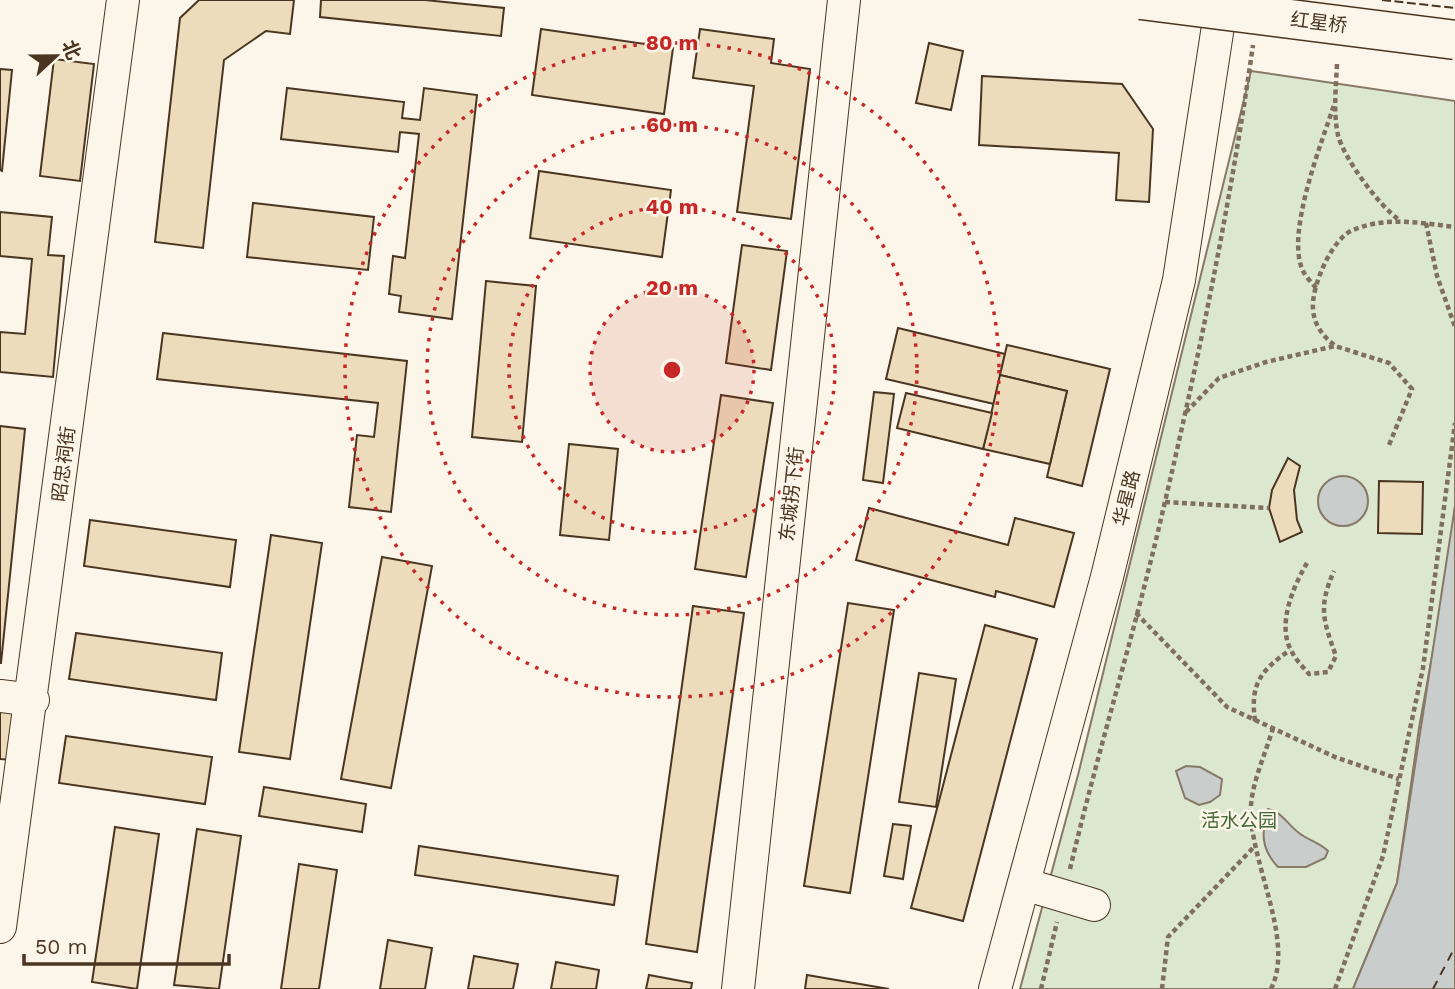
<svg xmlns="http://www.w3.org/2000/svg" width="1455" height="989" viewBox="0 0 1455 989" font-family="'Work Sans','Noto Sans SC',sans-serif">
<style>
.green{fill:#dce7d0;stroke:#887966;stroke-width:2}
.water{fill:#c9cecd;stroke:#887966;stroke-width:2}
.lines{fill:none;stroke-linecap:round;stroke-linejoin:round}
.ferry{stroke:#4a3520;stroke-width:2;stroke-dasharray:9 7;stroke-linecap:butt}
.building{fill:#ecdcbc;stroke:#4a3520;stroke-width:2}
.minor-casing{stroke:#4a3520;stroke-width:34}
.path{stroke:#7f6f5c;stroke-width:4.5;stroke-dasharray:5 3.5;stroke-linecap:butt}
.minor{stroke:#fbf6e9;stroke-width:32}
.major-bridge-casing{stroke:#4a3520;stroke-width:41;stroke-linecap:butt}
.major-bridge{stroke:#fbf6e9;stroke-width:38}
.fence{stroke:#4a3520;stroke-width:2;stroke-dasharray:9 3.5;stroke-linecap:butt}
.ring{fill:none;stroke:#c62828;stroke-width:3.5;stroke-dasharray:3.5 7}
.labels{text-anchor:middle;stroke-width:5;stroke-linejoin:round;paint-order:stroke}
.street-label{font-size:19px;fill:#4a3520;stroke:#fbf6e9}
.park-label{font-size:19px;fill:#436837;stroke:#fbf6e9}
.centre{fill:#c62828;stroke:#fbf6e9;stroke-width:3.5}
.ring-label{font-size:21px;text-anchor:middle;font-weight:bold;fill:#c62828;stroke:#fbf6e9;stroke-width:5;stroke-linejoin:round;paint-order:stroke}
</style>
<rect width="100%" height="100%" fill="#fbf6e9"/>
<path class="green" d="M1251,71L1455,101V506L1448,568L1419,728L1397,883L1353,989H1020L1078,775Z"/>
<g class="water">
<circle cx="1343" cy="501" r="25"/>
<path d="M1455,506V989H1353L1397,883Z"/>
<path d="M1186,766L1200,767L1222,779L1220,795L1210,802L1199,805L1185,798L1176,771Z"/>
<path d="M1268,809C1281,811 1288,825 1299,833C1308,840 1320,843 1328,851L1325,858L1306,867H1278C1261,849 1261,833 1268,809Z"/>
</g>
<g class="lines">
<path class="ferry" d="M1433,989L1455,947"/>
</g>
<g class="building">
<path d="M199,0H294L290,34L266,31L224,60L203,248L155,242L180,18Z"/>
<path d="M321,0H425L504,8L501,36L320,17Z"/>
<path d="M541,29L673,48L664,114L532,95Z"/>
<path d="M700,29L774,39L771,63L810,69L791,219L737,212L754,86L693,78Z"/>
<path d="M929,43L963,51L951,110L916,103Z"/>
<path d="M54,59L94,64L80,181L40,176Z"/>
<path d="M0,69L12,70L2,171L0,170Z"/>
<path d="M982,76L1122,84L1153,129L1149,202L1116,200L1119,153L979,145Z"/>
<path d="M287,88L404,102L402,118L420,120L424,88L477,95L452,319L399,312L401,296L389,294L393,256L405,258L419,134L400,132L398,152L281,139Z"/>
<path d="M539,171L671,190L662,257L530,238Z"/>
<path d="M253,203L374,217L368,270L247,257Z"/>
<path d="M0,212L52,217L48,255L64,256L53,377L0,372V332L25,334L32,259L0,256Z"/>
<path d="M742,245L787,251L771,370L726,363Z"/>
<path d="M486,281L536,286L522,442L472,437Z"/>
<path d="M898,328L1005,354L994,404L886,379Z"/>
<path d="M163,333L407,361L391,512L349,507L357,435L374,437L378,403L157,379Z"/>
<path d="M1007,345L1110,369L1082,486L1047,477L1067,391L1000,375Z"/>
<path d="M1000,375L1067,391L1050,464L983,449Z"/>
<path d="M874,392L894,394L883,483L863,480Z"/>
<path d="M906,393L992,413L983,449L897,428Z"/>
<path d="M721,395L773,403L746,577L695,569Z"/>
<path d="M0,426L25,429L1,663H0Z"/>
<path d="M569,444L618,449L609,540L560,535Z"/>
<path d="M1288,458L1300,466L1294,490L1297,520L1302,532L1280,542L1269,508L1272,490Z"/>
<path d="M1379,481L1423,482L1422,534L1378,533Z"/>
<path d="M869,508L1008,545L1015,518L1074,533L1054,607L996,591L995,597L856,560Z"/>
<path d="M90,520L236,540L230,587L84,566Z"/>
<path d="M271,535L322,543L290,759L239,752Z"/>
<path d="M382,557L432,566L391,788L341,779Z"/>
<path d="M848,603L894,610L850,893L804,886Z"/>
<path d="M693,606L744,613L697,952L646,944Z"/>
<path d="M985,625L1037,639L963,921L911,908Z"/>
<path d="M76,633L222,653L216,700L69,679Z"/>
<path d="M919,673L956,679L936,807L899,802Z"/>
<path d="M0,709L17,710L12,760L0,759Z"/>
<path d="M66,736L212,757L205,804L59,783Z"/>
<path d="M264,787L366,804L362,832L259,816Z"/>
<path d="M893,824L911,826L903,879L884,876Z"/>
<path d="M115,827L159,834L137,989L92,982Z"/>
<path d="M197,829L241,836L219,989L174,985Z"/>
<path d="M419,846L618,876L614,905L415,875Z"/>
<path d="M299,864L337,870L319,989H281Z"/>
<path d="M388,940L432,948L425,989H380Z"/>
<path d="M474,956L518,964L513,989H468Z"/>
<path d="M556,962L599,970L596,989H551Z"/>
<path d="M649,975L692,983L691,989H646Z"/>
<path d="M807,975L889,989H805Z"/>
</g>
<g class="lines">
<g class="minor-casing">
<g id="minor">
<path d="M0,696L33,700"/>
<path d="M1024,884L1094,905"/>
<path d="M0,927L123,0"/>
<path d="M738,989L844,0"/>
<path d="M995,989L1107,577L1179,280L1222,0"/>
</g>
</g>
<g class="path">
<path d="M1337,64C1336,88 1333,112 1338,135C1344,159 1379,205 1398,219"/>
<path d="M1426,223L1437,276L1455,327"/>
<path d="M1316,288C1312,283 1306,277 1303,271C1285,234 1322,142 1334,105"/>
<path d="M1334,345C1323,336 1314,325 1313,309C1311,287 1332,238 1353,230C1386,216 1421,223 1455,227"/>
<path d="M1186,412L1219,378L1266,362L1335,346L1389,363L1412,389L1389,445"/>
<path d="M1165,502L1269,508"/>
<path d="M1307,563C1293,587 1276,626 1292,652C1296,660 1303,667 1309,674L1328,672L1336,656C1323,620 1318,607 1334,571"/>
<path d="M1136,613L1227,707L1335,757L1399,779"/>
<path d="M1255,721C1250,684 1260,671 1290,650"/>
<path d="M1070,869C1099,747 1136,628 1164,506C1200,353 1231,200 1253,45"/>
<path d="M1041,989L1057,922"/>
<path d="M1162,989L1168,937L1253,848"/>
<path d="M1271,989C1296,939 1248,861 1251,805C1253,780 1266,752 1273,728"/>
<path d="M1335,989L1383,856L1423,668L1455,423"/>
</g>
<use href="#minor" class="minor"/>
<g class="major-bridge-casing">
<path id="major-bridge" d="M1141,0L1455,40"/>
</g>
<use href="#major-bridge" class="major-bridge"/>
<path class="fence" d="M1382,0L1455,8"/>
</g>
<circle cx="672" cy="370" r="82" fill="#c62828" fill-opacity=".12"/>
<g class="ring">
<circle cx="672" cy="370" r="82"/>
<circle cx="672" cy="370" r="163"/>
<circle cx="672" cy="370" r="245"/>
<circle cx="672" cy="370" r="327"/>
</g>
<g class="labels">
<g class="street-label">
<text transform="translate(1319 22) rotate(7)" y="7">红星桥</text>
<text transform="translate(63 464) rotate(-83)" y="7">昭忠祠街</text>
<text transform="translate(791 494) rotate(-84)" y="7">东城拐下街</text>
<text transform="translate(1126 498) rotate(-76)" y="7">华星路</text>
</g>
<g class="park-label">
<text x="1239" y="827">活水公园</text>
</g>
</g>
<circle cx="672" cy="370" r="10" class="centre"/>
<g class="ring-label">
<text x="672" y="50">80 m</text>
<text x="672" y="132">60 m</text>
<text x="672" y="214">40 m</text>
<text x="672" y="295">20 m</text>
</g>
<g transform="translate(56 56) rotate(68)" stroke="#fbf6e9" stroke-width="5" paint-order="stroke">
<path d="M0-5L12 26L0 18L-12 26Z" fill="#4a3520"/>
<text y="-10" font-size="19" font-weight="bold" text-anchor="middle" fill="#4a3520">北</text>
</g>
<path d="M24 954v10h205v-10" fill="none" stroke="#4a3520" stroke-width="3.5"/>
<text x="35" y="954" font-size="21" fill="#4a3520" stroke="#fbf6e9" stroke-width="5" paint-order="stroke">50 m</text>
</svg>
